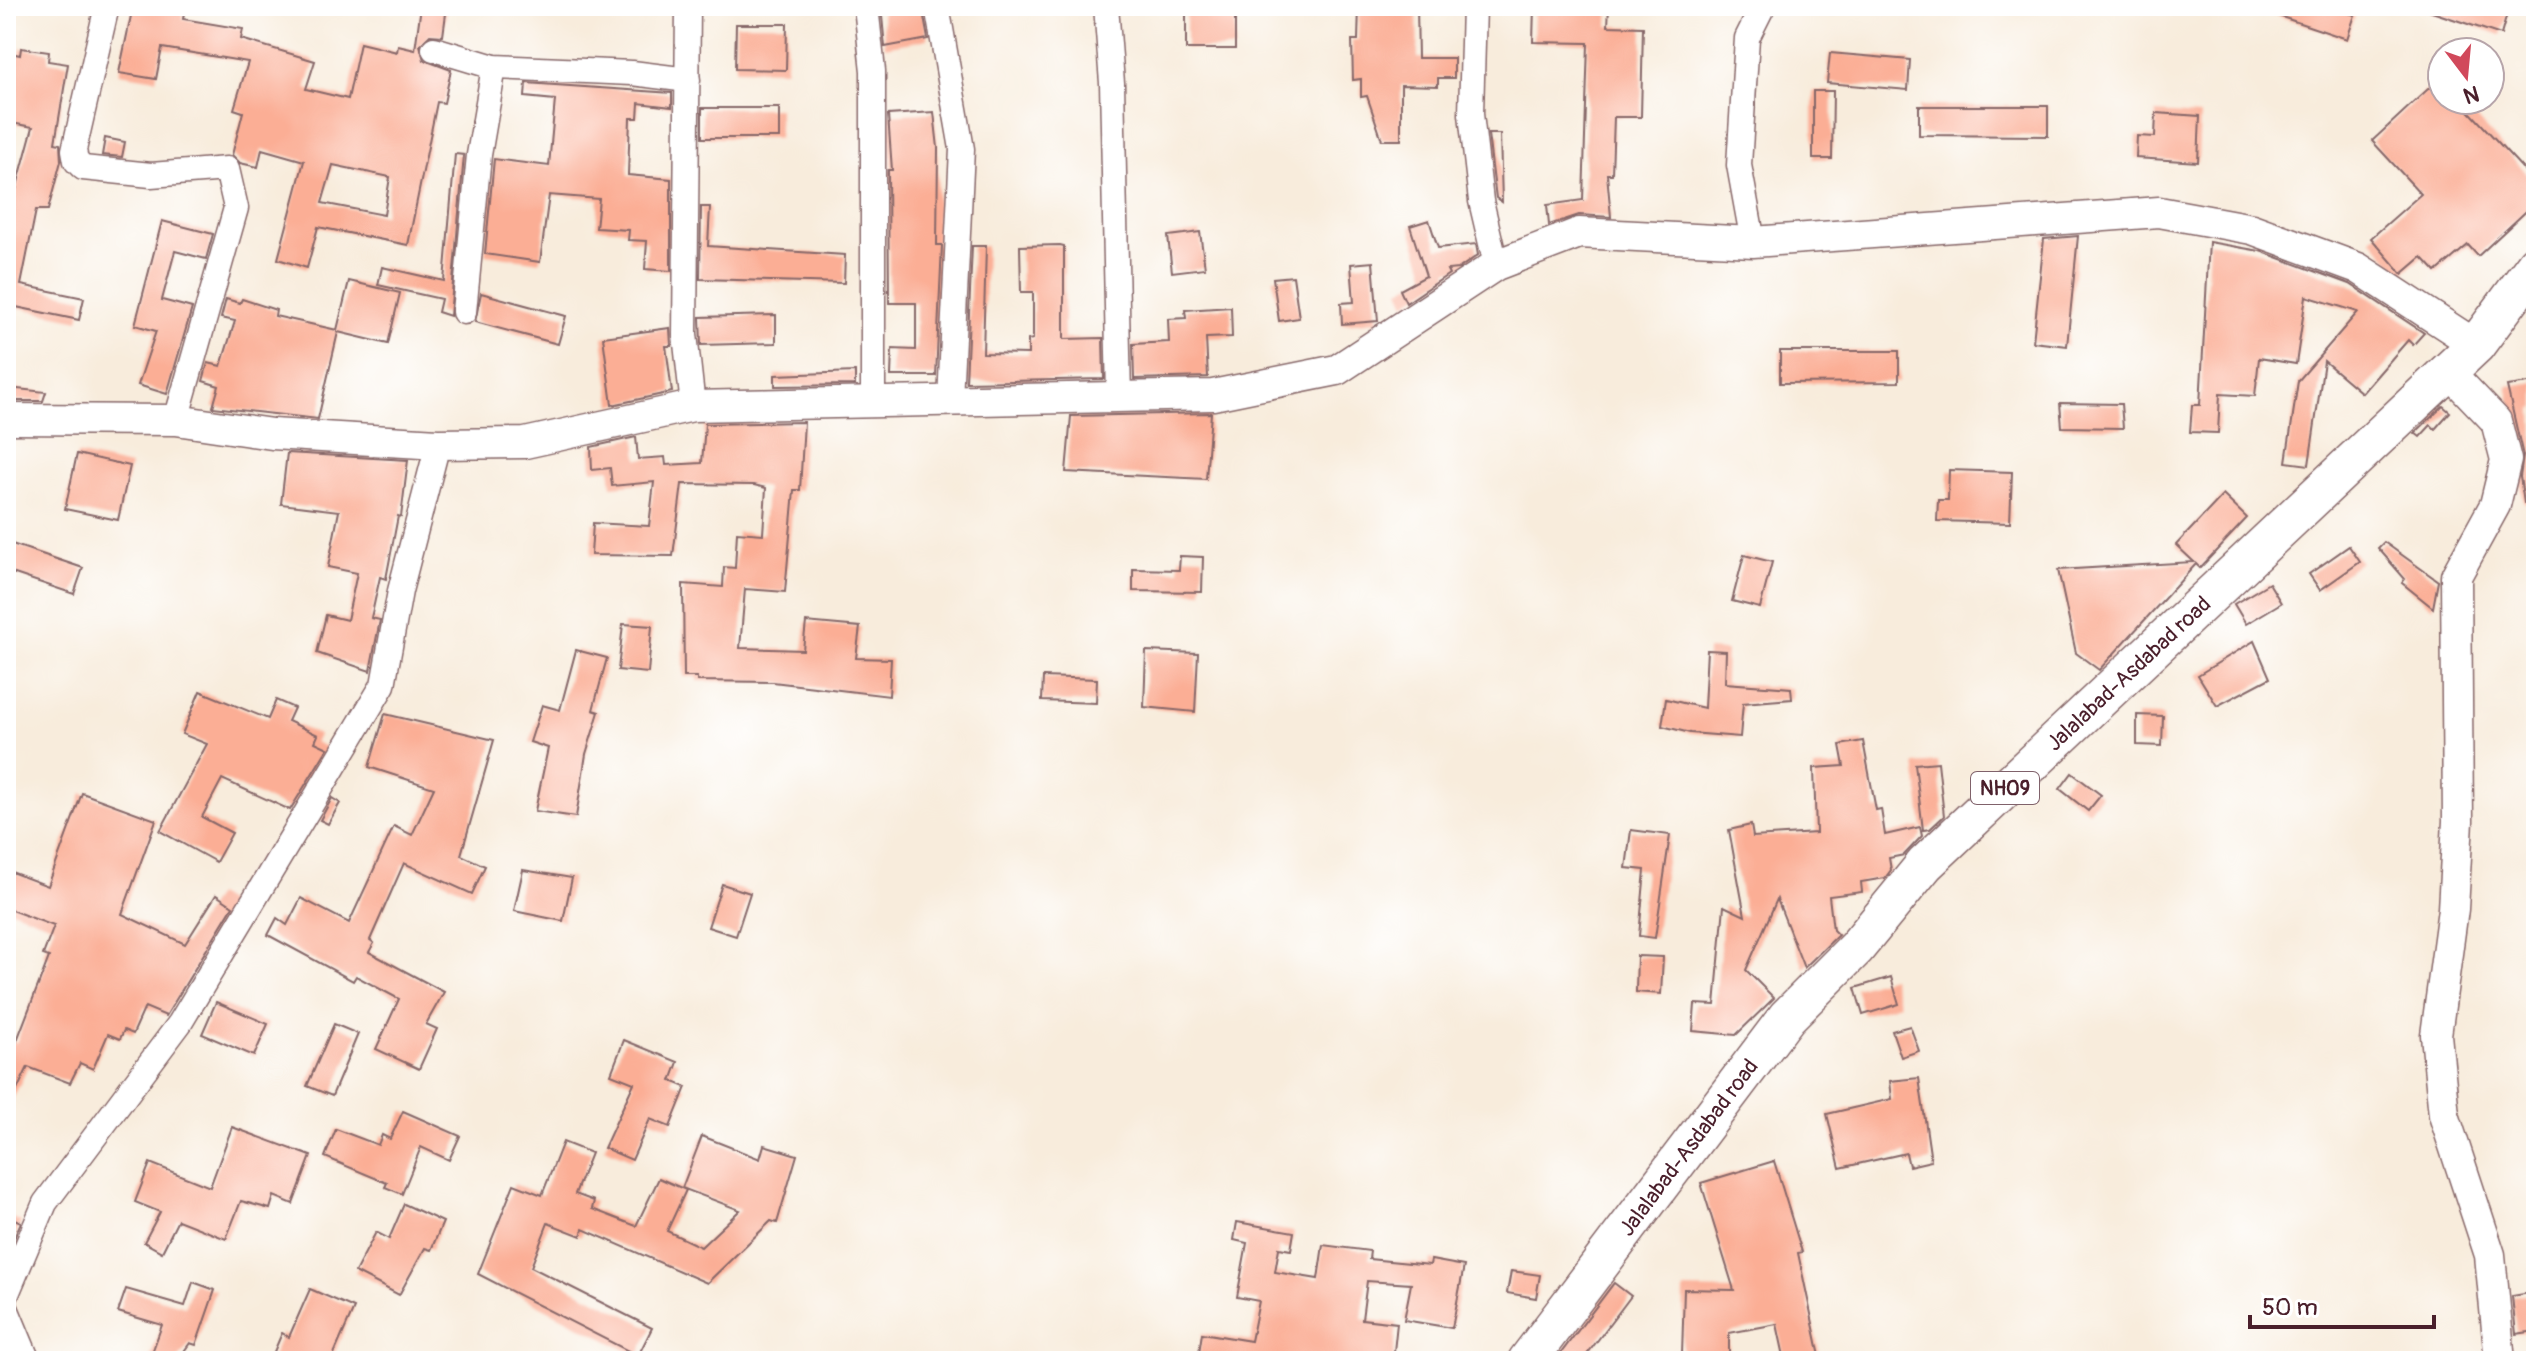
<svg xmlns="http://www.w3.org/2000/svg" width="2542" height="1367" viewBox="0 0 2542 1367" font-family="Pangolin,sans-serif">
<style>
.building{fill:#fbae95;fill-rule:evenodd}
.lines{fill:none;stroke-linecap:round;stroke-linejoin:round}
.minor-casing{stroke:#876769;stroke-width:27}
.tertiary-casing{stroke:#876769;stroke-width:33}
.primary-casing{stroke:#876769;stroke-width:41}
.minor{stroke:#fff;stroke-width:24}
.tertiary{stroke:#fff;stroke-width:30}
.primary{stroke:#fff;stroke-width:38}
.labels{text-anchor:middle;stroke-width:6;stroke-linejoin:round;paint-order:stroke}
.shield{fill:#fff;stroke:#80626b;stroke-width:2}
.shield-label{font-size:20px;font-weight:bold;fill:#4a1f2b}
.street-label{font-size:22px;fill:#4a1f2b;stroke:#fff}
</style>
<rect width="100%" height="100%" fill="#fff"/>
<filter id="ink" filterUnits="userSpaceOnUse"><feTurbulence type="fractalNoise" baseFrequency=".0125" numOctaves="2"/><feDisplacementMap in="SourceGraphic" scale="16" xChannelSelector="R" yChannelSelector="G"/><feConvolveMatrix kernelMatrix="1 2 1 2 8 2 1 2 1" color-interpolation-filters="sRGB"/></filter>
<filter id="wash" filterUnits="userSpaceOnUse"><feTurbulence type="fractalNoise" baseFrequency=".006" numOctaves="4" result="noise"/><feDisplacementMap in="SourceGraphic" scale="32" xChannelSelector="R" yChannelSelector="G"/><feGaussianBlur stdDeviation="1.8" result="paint"/><feColorMatrix in="noise" values="0 0 0 0 0 0 0 0 0 0 0 0 0 0 0 0 0 1.4 0 .05"/><feComposite in="paint" operator="in"/></filter>
<g filter="url(#wash)">
<rect width="100%" height="100%" fill="#f8ecdc"/>
<g id="blocks">
<g class="building">
<path d="M133,6L184,13L183,19L243,29L241,39L315,61L306,89L348,99L360,43L397,52L398,46L415,50L421,6H447L443,36L430,35L420,45L424,60L451,70L444,103L437,102L408,245L318,227L307,268L278,259L304,161L262,149L258,167L240,163L232,155L243,112L234,109L248,62L162,48L156,79L119,73ZM333,165L390,177L384,215L322,203Z"/>
<path d="M881,6H922L928,39L885,47Z"/>
<rect x="1186" y="6" width="49" height="43"/>
<path d="M1359,6H1417L1418,58H1454V78H1438V86L1401,85V140H1382L1367,96L1361,97V79L1353,80L1352,40H1358Z"/>
<path d="M1534,6H1609L1608,26L1643,27L1641,117H1614L1612,174H1607L1611,217L1579,215L1549,225L1547,205L1583,200L1588,43L1533,42Z"/>
<path d="M2262,6H2326L2355,15L2347,39L2261,10Z"/>
<path d="M2427,6H2486L2507,14L2501,35L2426,10Z"/>
<path d="M736,24H787L786,70L735,69Z"/>
<path d="M21,48L49,52L48,61L68,64L55,143L60,144L61,161L48,210H36L21,285L84,298L79,320L16,307L15,313L6,312V207L11,208L33,127L6,122V52L20,55Z"/>
<path d="M1830,53L1910,60L1908,90L1827,83Z"/>
<path d="M2442,76V100H2459L2536,183V202L2478,256L2468,245L2436,272L2422,257L2402,274L2371,238L2421,194L2372,141Z"/>
<path d="M526,83L672,93V107L639,103L638,118H630L628,175L671,179V271L645,269L647,241L628,240L629,230L596,228L599,199L549,195L540,262L485,254L494,159L549,166L555,100L525,97Z"/>
<path d="M1813,91H1833L1832,159H1813Z"/>
<path d="M1919,106H2048V136L1919,135Z"/>
<rect x="702" y="108" width="77" height="30"/>
<path d="M934,112L938,148L937,245H942L936,376H891L892,349L916,350V303H889L888,170H892L888,115Z"/>
<path d="M2156,113L2200,116L2198,162L2136,158L2137,136L2155,137Z"/>
<path d="M1488,134H1500L1502,202L1496,198Z"/>
<path d="M105,138L125,142L122,157L102,155Z"/>
<path d="M455,154L464,155L450,316L438,312L441,299L378,285L382,267L444,281Z"/>
<path d="M701,207H710L708,246L845,255L844,283L700,279Z"/>
<path d="M1429,220L1438,248L1476,244L1478,255L1458,269L1447,270L1449,274L1406,303L1400,290L1426,276L1410,226Z"/>
<path d="M162,221L213,234L206,259L175,251L162,300L192,308L167,394L138,385L156,331L135,325Z"/>
<path d="M1200,232L1205,268L1172,272L1168,236Z"/>
<path d="M2078,236L2067,346L2033,342L2044,239Z"/>
<path d="M2209,242L2260,251L2350,284L2424,333L2413,345L2408,340L2362,393L2324,361L2309,465L2286,462L2298,381L2358,312L2306,296L2296,364L2259,358L2255,396L2220,394L2218,433L2190,432L2192,405H2200Z"/>
<path d="M972,246H986L983,353L1028,354V340L1033,339V292H1021L1020,246L1060,245L1064,246V339L1103,338L1104,379L966,382Z"/>
<path d="M1373,262L1378,321L1342,324L1341,303L1354,302L1351,264Z"/>
<path d="M1293,276L1299,318L1279,321L1273,278Z"/>
<path d="M349,281L400,293L388,344L338,332L318,419L213,407L219,386L203,381L208,363L221,366L235,321L221,318L226,299L240,303L242,299L276,310L275,316L337,330Z"/>
<path d="M481,293L566,316L558,344L475,322Z"/>
<path d="M1231,307L1232,337L1206,338L1208,377L1134,379L1133,344L1169,342L1168,319L1186,318L1185,310Z"/>
<path d="M776,315V343L701,345L700,317Z"/>
<path d="M670,328L671,346H666L672,392L612,405L603,337Z"/>
<path d="M1780,351H1899V382L1780,383Z"/>
<path d="M855,372V385L775,386V375Z"/>
<path d="M2536,382V408L2533,409L2536,502L2524,503L2520,477L2523,456L2507,386Z"/>
<path d="M8,388L46,392L43,401H8Z"/>
<path d="M2060,403L2121,404L2123,428L2062,427Z"/>
<path d="M2443,406L2450,412L2435,429L2431,425L2420,437L2415,433Z"/>
<path d="M1211,413L1206,479L1066,472L1071,416Z"/>
<path d="M804,422L800,490H794L785,592L745,589L740,648L803,650L806,622L860,627L856,658L891,659L889,696L773,682L697,681V677H684L683,584L723,587L724,567L735,568L737,532L763,534L766,488L754,485L682,484L673,556L591,555L593,523L649,526L654,482L612,486L610,468L592,470L591,447L636,437L638,459L665,457L666,465L702,463L705,424Z"/>
<path d="M287,453L408,460L401,517L398,516L386,579L380,577L371,618L380,620L370,671L317,653L326,615L347,620L357,573L328,567L339,511L281,504Z"/>
<path d="M77,454L130,466L118,520L65,509Z"/>
<path d="M1949,470L2012,472L2010,523L1937,521L1938,500H1948Z"/>
<path d="M2223,495L2247,518L2200,568L2196,564L2099,670L2076,653L2058,570L2194,562L2176,545Z"/>
<path d="M6,542L83,568L74,594L6,571Z"/>
<path d="M2384,542L2438,581L2433,608L2402,583L2405,579L2378,548Z"/>
<path d="M2349,546L2360,562L2320,590L2309,574Z"/>
<path d="M1744,555L1772,562L1760,608L1732,601Z"/>
<path d="M1180,556L1203,557L1202,592L1133,591V569L1179,570Z"/>
<path d="M2269,583L2281,603L2246,624L2234,604Z"/>
<path d="M623,624L652,626L648,673L618,670Z"/>
<path d="M2254,641L2270,678L2217,706L2198,675Z"/>
<path d="M576,650L607,658L593,710L599,712L586,754L576,817L535,811L548,748L530,742L542,705L560,710Z"/>
<path d="M1707,650L1726,651L1725,683L1791,688L1792,699L1743,703L1740,737L1690,733L1662,726L1666,699L1704,708Z"/>
<path d="M1146,651L1198,653L1195,712L1144,707Z"/>
<path d="M1043,677L1097,679L1096,703L1042,701Z"/>
<path d="M200,691L268,719L276,700L294,708L288,721L318,735L315,742L328,748L290,810L222,779L202,817L232,833L216,862L160,831L207,744L182,734Z"/>
<path d="M385,714L494,740L461,855L485,866L472,894L404,863L370,940L374,943L369,952L444,992L426,1024L437,1029L419,1069L376,1049L399,999L356,976L353,981L268,935L277,918L287,925L301,898L349,923L394,826L412,835L434,788L369,767Z"/>
<path d="M2137,715L2163,716L2162,746L2137,745Z"/>
<path d="M1863,741L1876,810L1881,809L1885,835L1920,827L1922,836L1904,855L1889,858L1891,870L1885,878L1861,882L1862,892L1829,896L1833,930L1838,935L1804,968L1777,899L1746,970L1774,998L1736,1035L1693,1031L1695,1004L1715,1005L1724,906L1745,916L1729,830L1751,825L1753,837L1816,833L1814,768L1844,766L1840,745Z"/>
<path d="M1938,762L1944,816L1930,829L1923,830L1915,764Z"/>
<path d="M2072,773L2101,795L2088,811L2060,789Z"/>
<path d="M82,793L156,820L122,914L185,944L216,895L233,906L166,1016L145,1007L133,1034L124,1030L120,1039L108,1034L93,1069L80,1063L70,1083L28,1067L6,1113V1038L16,1043L49,957L43,955L54,926L6,908V870L48,886Z"/>
<path d="M332,798L340,803L328,824L320,820Z"/>
<path d="M1631,830L1670,835L1655,938L1639,936L1645,870L1626,868Z"/>
<path d="M523,870L572,878L563,921L514,911Z"/>
<path d="M722,884L750,893L736,936L708,927Z"/>
<path d="M1637,956L1663,957L1661,994L1636,992Z"/>
<path d="M1891,977L1899,1004L1863,1015L1855,988Z"/>
<path d="M216,1002L268,1024L254,1056L202,1034Z"/>
<path d="M334,1024L358,1034L332,1096L307,1086Z"/>
<path d="M1910,1026L1919,1051L1901,1057L1892,1031Z"/>
<path d="M624,1040L678,1062L671,1081L686,1087L670,1127L650,1119L632,1160L604,1148L634,1083L611,1074Z"/>
<path d="M1919,1078L1931,1161L1909,1166L1906,1153L1840,1168L1827,1114L1892,1099L1890,1081Z"/>
<path d="M403,1111L460,1136L449,1160L421,1147L402,1194L385,1187L387,1183L325,1157L336,1129L378,1145L382,1135L390,1139Z"/>
<path d="M232,1127L311,1156L293,1204L274,1196L270,1209L241,1201L226,1239L178,1220L162,1252L144,1242L160,1212L135,1202L150,1163L210,1187Z"/>
<path d="M702,1136L760,1159L764,1145L797,1155L777,1223L771,1221L707,1283L583,1229L581,1236L548,1223L531,1267L652,1328L638,1356L478,1274L514,1184L542,1195L563,1142L591,1153L575,1194L594,1201L592,1209L636,1226L659,1178L686,1190L667,1231L701,1247L740,1210L682,1188Z"/>
<path d="M1774,1161L1802,1252L1798,1253L1821,1361H1785L1777,1324L1729,1333V1356L1682,1355L1684,1289L1734,1290L1701,1183Z"/>
<path d="M404,1204L443,1222L431,1250L425,1248L399,1295L355,1272L376,1232L389,1239Z"/>
<path d="M6,1215L21,1222L6,1257Z"/>
<path d="M1237,1222L1294,1232L1291,1250L1279,1248L1275,1272L1318,1279L1323,1245L1370,1251L1369,1259L1430,1265L1431,1260L1464,1266L1452,1328L1404,1320L1411,1284L1367,1281L1362,1319L1397,1323L1393,1361L1198,1359L1202,1333L1251,1341L1259,1301L1237,1297L1247,1243L1234,1240Z"/>
<path d="M1511,1271L1540,1275L1536,1298L1507,1293Z"/>
<path d="M193,1282L215,1290L196,1345L190,1343L177,1361H149L162,1325L118,1312L126,1289L185,1306Z"/>
<path d="M1614,1283L1631,1296L1582,1361H1555Z"/>
<path d="M310,1289L354,1308L331,1361H270L282,1333L289,1337Z"/>
<path d="M2536,1292V1331L2516,1334L2512,1296Z"/>
</g>
</g>
</g>
<g filter="url(#ink)">
<use href="#blocks" fill-opacity="0" stroke="#876769" stroke-width="2"/>
<g class="lines">
<g class="minor-casing">
<g id="minor">
<path d="M107,6L74,150L76,161L83,168L151,175L227,169L236,208L176,420"/>
<path d="M688,6L685,334L693,406"/>
<path d="M866,6L873,71V402"/>
<path d="M937,6L962,149L950,400"/>
<path d="M1106,6L1112,83L1119,397"/>
<path d="M1474,6L1471,114L1481,201L1496,265"/>
<path d="M434,49L494,67L632,73L688,80"/>
<path d="M1753,242L1739,165L1747,38L1763,6"/>
<path d="M464,312L479,155L494,67"/>
<path d="M6,1296L45,1203L180,1023L383,685L400,591L438,444"/>
<path d="M6,1308L28,1361"/>
</g>
</g>
<g class="tertiary-casing">
<g id="tertiary">
<path d="M2449,372L2496,421L2506,460L2495,505L2456,576L2458,821L2453,909L2436,1035L2444,1115L2490,1255L2500,1361"/>
<path d="M6,419L176,420L272,434L438,444L525,443L693,406L1213,395L1337,370L1496,265L1579,233L1753,242L2159,212L2252,229L2358,268L2476,345"/>
</g>
</g>
<g class="primary-casing">
<path id="primary" d="M1527,1361L1787,1017L1856,948L1925,864L2476,345L2536,264"/>
</g>
<use href="#minor" class="minor"/>
<use href="#tertiary" class="tertiary"/>
<use href="#primary" class="primary"/>
</g>
</g>
<g class="labels">
<rect class="shield" x="1971" y="772" width="68" height="32" rx="6"/>
<g class="shield-label">
<text x="2005" y="795">NH09</text>
</g>
<g class="street-label">
<text transform="translate(2128 673) rotate(-43)" y="8">Jalalabad-Asdabad road</text>
<text transform="translate(1688 1147) rotate(-53)" y="8">Jalalabad-Asdabad road</text>
</g>
</g>
<rect width="2542" height="1367" fill="none" stroke="#fff" stroke-width="32"/>
<g transform="translate(2466 76) rotate(164)"><circle r="38" fill="#ffffff" stroke="#b7a5aa" stroke-width="2"/>
<path d="M0-6L14 30L0 20L-14 30Z" fill="#d1495b"/>
<text y="-12" font-size="22" font-weight="bold" text-anchor="middle" fill="#4a1f2b">N</text>
</g>
<path d="M2250 1315v12h184v-12" fill="none" stroke="#4a1f2b" stroke-width="4"/>
<text x="2262" y="1315" font-size="24" fill="#4a1f2b" stroke="#ffffff" stroke-width="6" paint-order="stroke">50 m</text>
</svg>
